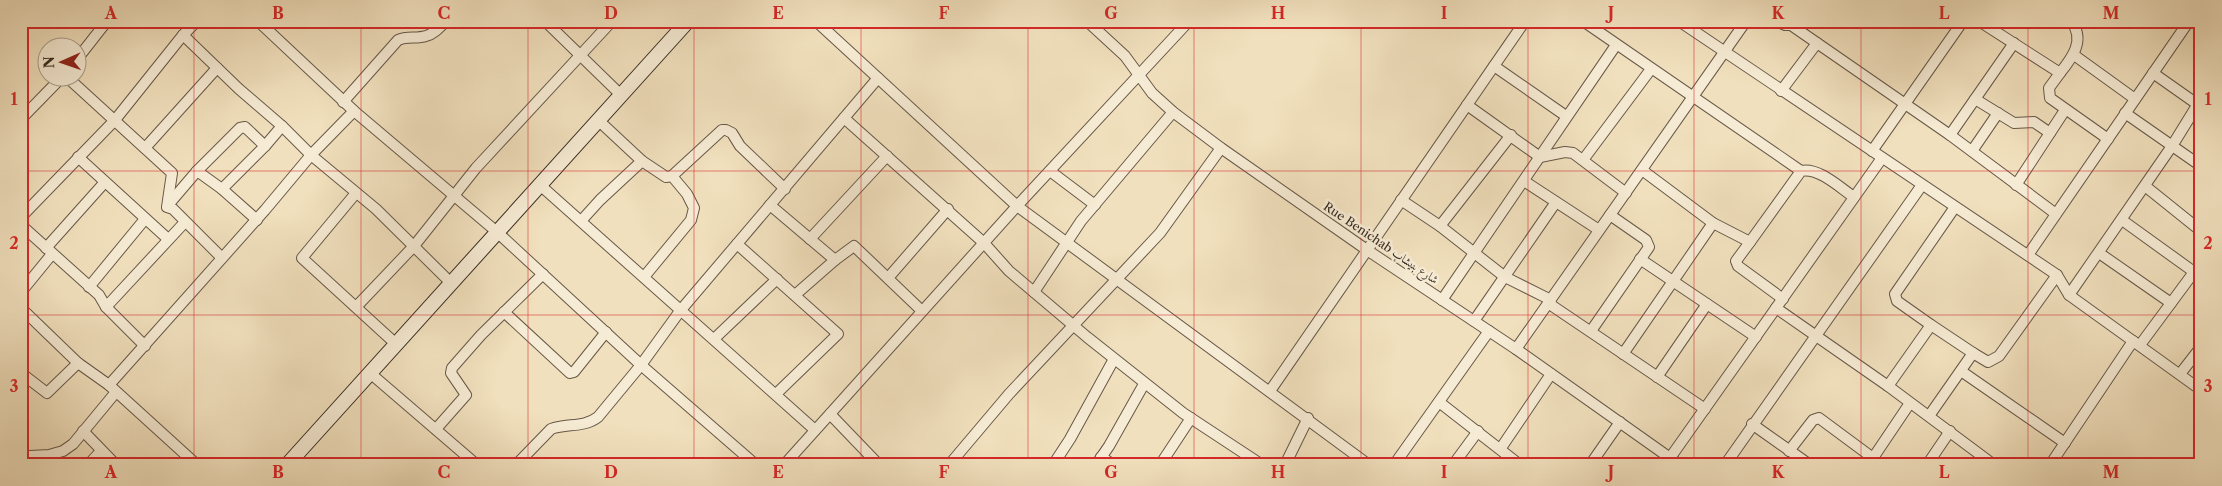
<svg xmlns="http://www.w3.org/2000/svg" width="2222" height="486" viewBox="0 0 2222 486" font-family="'Libre Caslon Text',Amiri,serif">
<style>
.lines{fill:none;stroke-linecap:round;stroke-linejoin:round}
.street-casing{stroke:#665848;stroke-width:12}
.secondary-casing{stroke:#372b21;stroke-width:16}
.street{stroke:#f6ebd4;stroke-width:10}
.secondary{stroke:#f6ebd4;stroke-width:14}
.grid{fill:none;stroke:#d62828;stroke-width:1;stroke-opacity:0.55}
.labels{text-anchor:middle;stroke-width:5;stroke-linejoin:round;paint-order:stroke}
.street-label{font-size:12px;fill:#372b21;stroke:#f6ebd4}
.neatline{fill:none;stroke:#d62828;stroke-width:2}
.grid-label{font-size:16px;text-anchor:middle;font-weight:bold;fill:#d62828}
</style>
<rect width="100%" height="100%" fill="#f1e0bd"/>
<filter id="stains"><feTurbulence type="fractalNoise" baseFrequency=".004" numOctaves="4"/><feColorMatrix values="0 0 0 0 .2 0 0 0 0 .09 0 0 0 0 .02 0 0 0 .5 -.17"/></filter>
<radialGradient id="worn" r=".72"><stop offset=".6" stop-color="#630" stop-opacity="0"/><stop offset="1" stop-color="#630" stop-opacity=".3"/></radialGradient>
<g class="lines">
<g class="street-casing">
<g id="street">
<path d="M258,21L354,111L497,232L641,365L756,465"/>
<path d="M545,21L621,95"/>
<path d="M816,21L1017,206L1369,465"/>
<path d="M1087,21L1125,56L1152,93L1173,112L1221,148L1367,250L1516,349L1680,465"/>
<path d="M1583,21L1801,171"/>
<path d="M1679,21L2057,275L2069,295L2201,390"/>
<path d="M1776,21L1785,25H1791L1817,43"/>
<path d="M1979,21L2060,73L2049,88L2050,98L2108,139"/>
<path d="M183,35L239,89L282,126L311,155L376,209L451,283"/>
<path d="M2074,55L2135,99"/>
<path d="M78,58L107,21"/>
<path d="M1494,66L1566,116"/>
<path d="M2060,73C2072,58 2086,40 2071,21"/>
<path d="M2153,73L2197,104"/>
<path d="M68,78L172,173L167,207L173,209L222,258"/>
<path d="M1781,91L1817,43L1950,135L2056,214"/>
<path d="M1975,99L2014,123L2034,122L2050,133"/>
<path d="M343,102L398,40C407,36 417,39 426,36C434,34 440,27 446,21"/>
<path d="M1467,105L1540,157L1565,152L1573,153L1626,193"/>
<path d="M2125,113L2201,166"/>
<path d="M844,118L984,243L1009,271L1087,337L1183,413L1262,465"/>
<path d="M21,119L61,78"/>
<path d="M598,120L642,161L666,177L672,176L722,130H726L732,133L740,146L785,189"/>
<path d="M1950,135L2014,43"/>
<path d="M145,148L217,68"/>
<path d="M1872,151L1963,21"/>
<path d="M1972,151L1998,113"/>
<path d="M78,157L168,239"/>
<path d="M1583,160L1651,69"/>
<path d="M1642,170L1713,223L1750,242L1801,171C1819,167 1840,188 1854,197"/>
<path d="M197,171L222,189L257,220"/>
<path d="M1050,171L1095,205"/>
<path d="M1524,181L1599,230"/>
<path d="M540,185L815,430"/>
<path d="M2016,185L2065,110"/>
<path d="M2145,186L2201,231"/>
<path d="M222,189L265,146L282,126"/>
<path d="M356,193L302,258L396,344"/>
<path d="M1401,200L1440,226L1505,277L1551,300"/>
<path d="M168,205L197,171L240,128L245,127L265,146"/>
<path d="M770,205L835,260"/>
<path d="M21,217L115,120L183,35L197,21"/>
<path d="M2122,220L2201,277"/>
<path d="M581,221L600,200L642,161"/>
<path d="M21,225L99,295L106,307L145,346"/>
<path d="M1440,226L1511,135"/>
<path d="M810,239L887,156"/>
<path d="M1750,242L1736,261L1738,266L1783,299"/>
<path d="M737,244L838,334L776,394"/>
<path d="M46,248L105,182"/>
<path d="M2099,253L2171,303"/>
<path d="M2028,255L2189,21"/>
<path d="M1640,259L1756,337"/>
<path d="M644,277L691,220L694,208L687,194L672,176"/>
<path d="M888,278L948,209"/>
<path d="M89,287L145,219"/>
<path d="M21,292L52,254"/>
<path d="M1034,292L1081,221L1173,112"/>
<path d="M795,295L835,260L854,246L922,311"/>
<path d="M2069,295L2172,146L2201,99"/>
<path d="M1442,300L1616,45"/>
<path d="M1548,303L1705,409"/>
<path d="M106,307L185,222"/>
<path d="M356,307L414,246L476,168L612,21"/>
<path d="M21,308L78,363L109,385L197,465"/>
<path d="M1776,308L1888,386L1994,465"/>
<path d="M504,312L570,373L574,372L606,332"/>
<path d="M1474,321L1556,202"/>
<path d="M1931,325L1897,301L1895,294L1955,207"/>
<path d="M1591,331L1649,247L1646,240L1610,215"/>
<path d="M714,339L777,279"/>
<path d="M2140,345L2194,272"/>
<path d="M1516,349L1746,21"/>
<path d="M1623,354L1713,223"/>
<path d="M1961,371L2065,443"/>
<path d="M21,373L47,393L78,363"/>
<path d="M370,373L477,465"/>
<path d="M2180,374L2201,347"/>
<path d="M1657,377L1707,304"/>
<path d="M109,385L265,210L311,155L354,111"/>
<path d="M1888,386L1931,325L1973,353"/>
<path d="M1270,391L1525,21"/>
<path d="M1439,402L1520,465"/>
<path d="M830,414L879,465"/>
<path d="M1929,416L1973,353L1988,362L1999,356L2057,275"/>
<path d="M1752,424L1810,465"/>
<path d="M436,429L466,395L451,373L452,368L481,335L543,274"/>
<path d="M83,431L116,465"/>
<path d="M1501,448L1551,374"/>
<path d="M1789,451L1813,420L1819,418L1873,458L1910,403"/>
<path d="M1101,457L1114,465"/>
<path d="M21,463L30,456L49,455L63,451L73,444L116,392"/>
<path d="M88,465L101,451"/>
<path d="M516,465L551,429C567,423 584,428 598,417L641,365L680,311L878,78"/>
<path d="M784,465L1017,206L1189,21"/>
<path d="M949,465L1009,394L1160,233L1221,148"/>
<path d="M1053,465L1070,439L1114,359"/>
<path d="M1096,465L1109,446L1144,384"/>
<path d="M1160,465L1191,418"/>
<path d="M1285,465L1308,418"/>
<path d="M1394,465L1489,331"/>
<path d="M1453,465L1478,431"/>
<path d="M1590,465L1620,422"/>
<path d="M1665,465L1882,158"/>
<path d="M1725,465L1922,185"/>
<path d="M1927,465L1950,431"/>
<path d="M2050,465L2133,341"/>
</g>
</g>
<g class="secondary-casing">
<path id="secondary" d="M287,465L688,21"/>
</g>
<use href="#street" class="street"/>
<use href="#secondary" class="secondary"/>
</g>
<path class="grid" d="M194,21V465M361,21V465M528,21V465M694,21V465M861,21V465M1028,21V465M1194,21V465M1361,21V465M1528,21V465M1694,21V465M1861,21V465M2028,21V465M21,171H2201M21,315H2201"/>
<g class="labels">
<g class="street-label">
<text transform="translate(1381 243) rotate(34)" y="4">Rue Benichab شارع بنيشاب</text>
</g>
</g>
<rect width="2222" height="486" fill="none" stroke="#f1e0bd" stroke-width="55"/>
<g transform="translate(62 62) rotate(268)"><circle r="24" fill="#f6ebd4" stroke="#aa9e8c"/>
<path d="M0-4L9 19L0 12L-9 19Z" fill="#8f2418"/>
<text y="-8" font-size="14" font-weight="bold" text-anchor="middle" fill="#372b21">N</text>
</g>
<rect x="28" y="28" width="2166" height="430" class="neatline"/>
<g class="grid-label">
<text x="111" y="19">A</text>
<text x="278" y="19">B</text>
<text x="444" y="19">C</text>
<text x="611" y="19">D</text>
<text x="778" y="19">E</text>
<text x="944" y="19">F</text>
<text x="1111" y="19">G</text>
<text x="1278" y="19">H</text>
<text x="1444" y="19">I</text>
<text x="1611" y="19">J</text>
<text x="1778" y="19">K</text>
<text x="1944" y="19">L</text>
<text x="2111" y="19">M</text>
<text x="14" y="105">1</text>
<text x="2208" y="105">1</text>
<text x="14" y="249">2</text>
<text x="2208" y="249">2</text>
<text x="14" y="392">3</text>
<text x="2208" y="392">3</text>
<text x="111" y="478">A</text>
<text x="278" y="478">B</text>
<text x="444" y="478">C</text>
<text x="611" y="478">D</text>
<text x="778" y="478">E</text>
<text x="944" y="478">F</text>
<text x="1111" y="478">G</text>
<text x="1278" y="478">H</text>
<text x="1444" y="478">I</text>
<text x="1611" y="478">J</text>
<text x="1778" y="478">K</text>
<text x="1944" y="478">L</text>
<text x="2111" y="478">M</text>
</g>
<rect width="100%" height="100%" filter="url(#stains)"/>
<rect width="100%" height="100%" fill="url(#worn)"/>
</svg>
